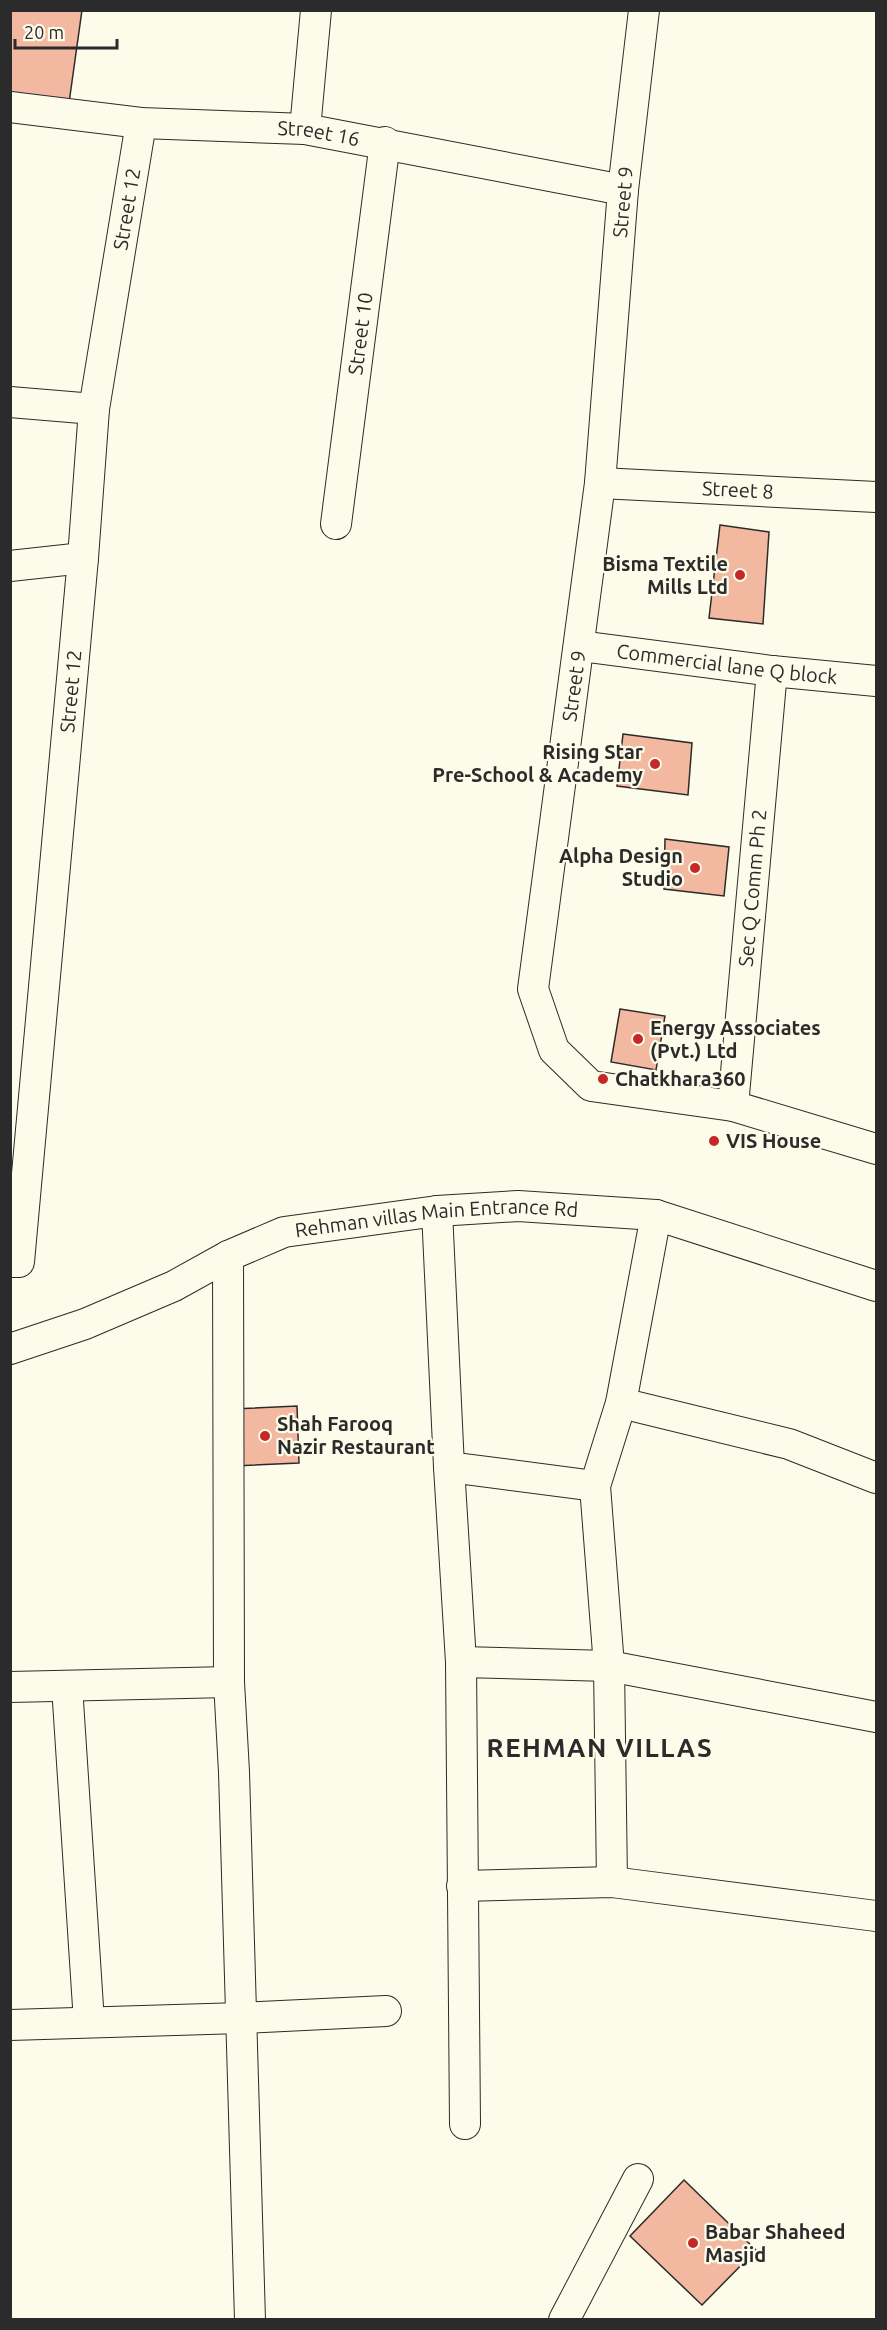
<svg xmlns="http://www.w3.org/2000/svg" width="887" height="2330" viewBox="0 0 887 2330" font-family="Ubuntu,sans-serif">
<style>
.building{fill:#f2b8a0;stroke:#2b2b2b;stroke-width:1.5}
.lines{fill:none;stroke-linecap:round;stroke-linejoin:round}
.street-casing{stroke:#2b2b2b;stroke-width:32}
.street{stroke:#fdfbea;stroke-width:30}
.poi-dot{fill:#c62828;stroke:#fdfbea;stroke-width:2}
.labels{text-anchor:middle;stroke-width:4.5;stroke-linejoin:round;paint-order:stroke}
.street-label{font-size:20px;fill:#2b2b2b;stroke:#fdfbea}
.poi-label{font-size:20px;font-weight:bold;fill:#2b2b2b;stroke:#fdfbea;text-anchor:start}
.district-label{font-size:26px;font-weight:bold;letter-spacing:1.5px;fill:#2b2b2b;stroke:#fdfbea}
</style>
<rect width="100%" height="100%" fill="#fdfbea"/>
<g class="building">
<path d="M10,10H82L69,103L10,95Z"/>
<path d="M720,525L769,532L763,624L709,618Z"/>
<path d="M623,734L692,743L688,795L617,786Z"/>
<path d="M665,839L729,847L724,896L664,889Z"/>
<path d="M620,1009L665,1016L656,1070L611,1062Z"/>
<path d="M297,1406L299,1463L234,1466L232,1409Z"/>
<path d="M684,2180L756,2250L702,2305L630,2236Z"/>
</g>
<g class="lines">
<g class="street-casing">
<g id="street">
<path d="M644,10L623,190L600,483L533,989L554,1050L591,1086L733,1106L876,1149"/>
<path id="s1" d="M10,107L141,123L305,129L623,190"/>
<path d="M305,129L316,10"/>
<path d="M10,402L94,409"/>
<path id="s2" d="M600,483L876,497"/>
<path id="s3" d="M336,524L385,142"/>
<path d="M10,566L83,558"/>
<path id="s4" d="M580,646L772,671L876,681"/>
<path id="s5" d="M733,1106L772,671"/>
<path d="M437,1211L449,1467"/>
<path d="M228,1256L229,1682L234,1772L250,2320"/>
<path id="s6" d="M10,1262H19L83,558L94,409L141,123"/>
<path id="s7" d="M10,1349L85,1324L174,1286L228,1256L284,1232L437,1211L518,1206L656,1215L876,1286"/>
<path d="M621,1403L789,1444L876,1478"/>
<path d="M461,1662L609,1666L876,1717"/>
<path d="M67,1686L89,2022"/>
<path d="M10,1687L229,1682"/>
<path d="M612,1882L609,1666L595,1486L621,1403L656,1215"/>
<path d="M462,1886L612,1882L876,1916"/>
<path d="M10,2025L241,2018L386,2011"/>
<path d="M465,2124L461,1662L449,1467L595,1486"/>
<path d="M564,2320L638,2179"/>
</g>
</g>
<use href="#street" class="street"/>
</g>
<g class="poi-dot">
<circle cx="740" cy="575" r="6"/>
<circle cx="655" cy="764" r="6"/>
<circle cx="695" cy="868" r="6"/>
<circle cx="638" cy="1039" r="6"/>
<circle cx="603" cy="1079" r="6"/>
<circle cx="714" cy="1141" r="6"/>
<circle cx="265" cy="1436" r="6"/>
<circle cx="693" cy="2243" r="6"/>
</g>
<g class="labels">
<g class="street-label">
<text dy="7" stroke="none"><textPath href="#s1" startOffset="310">Street 16</textPath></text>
<text transform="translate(623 202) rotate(-85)" y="7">Street 9</text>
<text dy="7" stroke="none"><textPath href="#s6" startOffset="1068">Street 12</textPath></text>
<text dy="7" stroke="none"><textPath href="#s3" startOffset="192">Street 10</textPath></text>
<text dy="7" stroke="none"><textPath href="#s2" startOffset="138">Street 8</textPath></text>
<text dy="7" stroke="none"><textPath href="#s4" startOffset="148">Commercial lane Q block</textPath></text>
<text transform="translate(574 686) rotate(-82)" y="7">Street 9</text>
<text dy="7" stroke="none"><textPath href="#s6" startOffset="582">Street 12</textPath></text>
<text dy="7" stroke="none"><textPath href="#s5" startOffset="219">Sec Q Comm Ph 2</textPath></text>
<text dy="7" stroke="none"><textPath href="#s7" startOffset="452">Rehman villas Main Entrance Rd</textPath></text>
</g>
<g class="poi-label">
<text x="728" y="571" text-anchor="end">Bisma Textile<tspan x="728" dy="23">Mills Ltd</tspan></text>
<text x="643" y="759" text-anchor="end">Rising Star<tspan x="643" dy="23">Pre-School &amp; Academy</tspan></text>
<text x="683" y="863" text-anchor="end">Alpha Design<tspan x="683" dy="23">Studio</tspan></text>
<text x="650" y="1035">Energy Associates<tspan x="650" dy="23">(Pvt.) Ltd</tspan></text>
<text x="615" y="1086">Chatkhara360</text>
<text x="726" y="1148">VIS House</text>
<text x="277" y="1431">Shah Farooq<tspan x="277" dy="23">Nazir Restaurant</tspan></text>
<text x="705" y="2239">Babar Shaheed<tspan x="705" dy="23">Masjid</tspan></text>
</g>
<g class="district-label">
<text x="600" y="1757">REHMAN VILLAS</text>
</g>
</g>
<rect width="887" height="2330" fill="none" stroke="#2b2b2b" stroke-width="24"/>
<path d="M15 39v9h102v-9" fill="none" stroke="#2b2b2b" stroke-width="3"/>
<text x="24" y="39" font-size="18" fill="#2b2b2b" stroke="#fdfbea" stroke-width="4.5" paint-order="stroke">20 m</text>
</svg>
